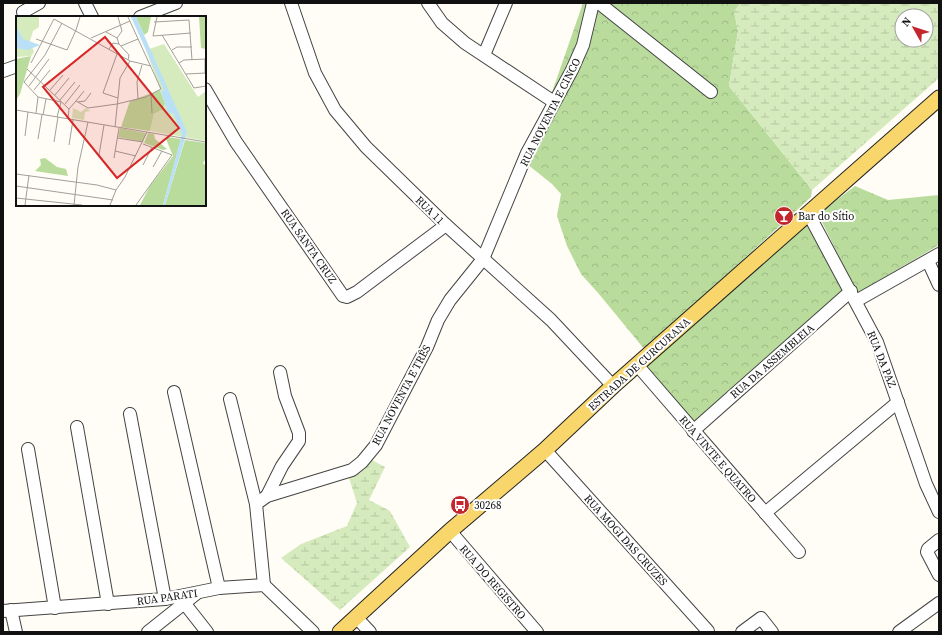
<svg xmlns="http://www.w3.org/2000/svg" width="942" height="635" viewBox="0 0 942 635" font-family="'Source Serif 4',serif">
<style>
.forest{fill:url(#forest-crowns)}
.wetland{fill:url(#wetland-marsh);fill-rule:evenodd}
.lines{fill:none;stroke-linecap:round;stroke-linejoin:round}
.minor-casing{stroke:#444;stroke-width:14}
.major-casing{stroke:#222;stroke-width:17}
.minor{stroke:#fff;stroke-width:12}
.major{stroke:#f9d66b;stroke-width:15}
.labels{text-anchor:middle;stroke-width:4;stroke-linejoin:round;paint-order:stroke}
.street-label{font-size:11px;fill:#111;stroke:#fff}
.poi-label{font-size:11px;fill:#111;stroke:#fff;text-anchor:start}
.inset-road{fill:none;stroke:#a09f9a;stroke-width:1}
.view{fill:#d62828;fill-opacity:0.15;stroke:#d62828;stroke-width:2}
.inset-edge{fill:none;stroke:#111;stroke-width:2}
</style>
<defs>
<pattern id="forest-crowns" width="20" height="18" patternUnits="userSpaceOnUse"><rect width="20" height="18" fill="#b9dc9c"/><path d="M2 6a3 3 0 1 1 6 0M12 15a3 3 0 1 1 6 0" fill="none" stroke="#9ebc85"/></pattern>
<pattern id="wetland-marsh" width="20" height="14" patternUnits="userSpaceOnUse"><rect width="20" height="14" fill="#d5ebbd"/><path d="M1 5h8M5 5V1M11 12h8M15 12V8" fill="none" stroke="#b6c8a1"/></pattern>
</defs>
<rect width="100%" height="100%" fill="#fffdf5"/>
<g class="forest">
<path d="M583,3H741L734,11L738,31L729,86L812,190L811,197L645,350L599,294L581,274L567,246L557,216L561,194L552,184L527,164Z"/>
<path d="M855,186L888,200L939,195V245L857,293L818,214Z"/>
<path d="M807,223L845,289L692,424L646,367Z"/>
</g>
<g class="wetland">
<path d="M741,3H939V78L812,190L729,86L738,31L734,11ZM902,16H926V40H902Z"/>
<path d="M370,459L385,467L369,500L390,511L410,547L340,610L281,558L301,544L347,526L357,503L349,478Z"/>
</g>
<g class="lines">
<g class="minor-casing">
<g id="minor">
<path d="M85,3L92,17"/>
<path d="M291,3L315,73L335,110L366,147L446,225L551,320L613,386"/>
<path d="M428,3L442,23L465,43L554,102"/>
<path d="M599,3L711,92"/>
<path d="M23,12L39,3"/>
<path d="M140,17L176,3"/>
<path d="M484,55L506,3"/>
<path d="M3,71L17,66"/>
<path d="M205,89L236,142L343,296L347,297L357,292L446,225"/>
<path d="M808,213L877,342L926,484L939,512"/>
<path d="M928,261L939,285"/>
<path d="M856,301L939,254"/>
<path d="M638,366L799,552"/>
<path d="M174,392L219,588"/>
<path d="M230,399L256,504"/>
<path d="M130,414L165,599"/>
<path d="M77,427L108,604"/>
<path d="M693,431L851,291"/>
<path d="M28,449L55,608"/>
<path d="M545,450L708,631"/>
<path d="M267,496L282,466L299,441V433L285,396L280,372"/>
<path d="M765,513L898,402"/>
<path d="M450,531L537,632"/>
<path d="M939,540L928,549L927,552L939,575"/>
<path d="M264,585L256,504L267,496L352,470L362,462L376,445L427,347L438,320L450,300L483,259L527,153L572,70L583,45L593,3"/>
<path d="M185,604L207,632"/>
<path d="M11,610L16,632"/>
<path d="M3,611L165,599L219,588L264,585L313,632"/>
<path d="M356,617L370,632"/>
<path d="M148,632L197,593"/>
<path d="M742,632L761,618L772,632"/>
<path d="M899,632L939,603"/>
</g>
</g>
<g class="major-casing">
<path id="major" d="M340,632L450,531L545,450L613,386L939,98"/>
</g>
<use href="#minor" class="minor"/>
<use href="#major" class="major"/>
</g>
<defs>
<g id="bar-disc" transform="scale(1)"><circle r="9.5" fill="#c4262e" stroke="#fff"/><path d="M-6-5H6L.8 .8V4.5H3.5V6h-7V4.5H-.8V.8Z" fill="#fff"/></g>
<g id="bus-disc" transform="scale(1)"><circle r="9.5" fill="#c4262e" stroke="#fff"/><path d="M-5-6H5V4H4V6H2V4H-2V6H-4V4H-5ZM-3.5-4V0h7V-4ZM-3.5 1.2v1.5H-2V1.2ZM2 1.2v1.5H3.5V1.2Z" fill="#fff"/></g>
</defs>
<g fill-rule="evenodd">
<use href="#bar-disc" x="784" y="216"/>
<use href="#bus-disc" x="460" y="505"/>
</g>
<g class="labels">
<g class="street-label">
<text transform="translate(550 112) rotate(-63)" y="4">RUA NOVENTA E CINCO</text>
<text transform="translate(430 210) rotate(44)" y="4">RUA 11</text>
<text transform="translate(309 246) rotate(55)" y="4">RUA SANTA CRUZ</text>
<text transform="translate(882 359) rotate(68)" y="4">RUA DA PAZ</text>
<text transform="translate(772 361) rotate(-41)" y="4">RUA DA ASSEMBLEIA</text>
<text transform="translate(639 364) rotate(-42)" y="4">ESTRADA DE CURCURANA</text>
<text transform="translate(401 395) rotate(-62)" y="4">RUA NOVENTA E TRÊS</text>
<text transform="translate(718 459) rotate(49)" y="4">RUA VINTE E QUATRO</text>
<text transform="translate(626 540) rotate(48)" y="4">RUA MOGI DAS CRUZES</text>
<text transform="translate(493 582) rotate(49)" y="4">RUA DO REGISTRO</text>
<text transform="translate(167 597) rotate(-8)" y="4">RUA PARATI</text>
</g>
<g class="poi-label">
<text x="798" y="220">Bar do Sítio</text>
<text x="474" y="509">30268</text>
</g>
</g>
<g transform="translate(16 16)">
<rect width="190" height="190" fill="#fffdf5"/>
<path d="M120,1H135L132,16L128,19ZM183,1H190V33L185,32ZM15,40L4,78L0,84V43ZM144,74L149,87L148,93L138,98L134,115L105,111L114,85ZM104,112L130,117L127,126L102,121ZM132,117L138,118L139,123L151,133L147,134L128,127ZM152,121L165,123L147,189H124L134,170L157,140L150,123ZM169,124L190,127V143L187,147L190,150V189H149ZM29,142L41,151L50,153L52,160L19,155L25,149L24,143Z" fill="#b9dc9c"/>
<path d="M0,1H23V11L17,15L14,25L18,36L15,40L0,41ZM148,28L182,81L190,75V125L134,115L138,98L148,93L149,87L130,34ZM57,92L65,96L70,92L74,95L69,96L68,104L56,102Z" fill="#d5ebbd"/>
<path d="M115,1H120L171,116L149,189H147L166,118L157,97H152L145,75L148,74ZM0,10L7,23L24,29L12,34L0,32Z" fill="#b9e0f7"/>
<path class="inset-road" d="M141,1L137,20L175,17M138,6L173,4L176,44M60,14L64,1M90,16L101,22L103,28L113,39L112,44M146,19L178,72L190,70M75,22L114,5M101,22L106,15L102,1M20,23L51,34L60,14M105,30L122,23M93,33L97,27L103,28M156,34L161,31H176M101,38L87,77L102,82M189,43V57M15,47L38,3L114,45L135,50M163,47L168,44L190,43M11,53L53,93L52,103M170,58L190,57M13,70L33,43M18,74L34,54M34,74L47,59M135,78L136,97M39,79L53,62M22,81L8,66L29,39L46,7M22,81L45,86M122,83L121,66L126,49M44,84L59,66M60,85L68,75M62,86L69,85L75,77M49,88L64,69M53,93L60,85L72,92L101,88L130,81L145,73L112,1M0,94L190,126M20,97L22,81M27,99L30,83M41,101L45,86M99,111L104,62L114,45M9,120L12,96M101,122L127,126M22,123L26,99M38,126L42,101M53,129L57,104M99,135L120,140M83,139L88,109M98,142L103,112M127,149L136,131M137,151L146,135M0,158L81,169L100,174M0,170L97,184M0,182L66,189M9,189L13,159M58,189L62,151L72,106M94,189L100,174L109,161L131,116M120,189L156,139L127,128"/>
<path class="view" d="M89,21L163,112L101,162L27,71Z"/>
<rect width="190" height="190" class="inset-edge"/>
</g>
<rect width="942" height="635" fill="none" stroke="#111111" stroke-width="8"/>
<g transform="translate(914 28) rotate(309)"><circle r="19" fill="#ffffff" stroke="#a0a0a0"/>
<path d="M0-3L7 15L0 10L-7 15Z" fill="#c4262e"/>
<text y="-6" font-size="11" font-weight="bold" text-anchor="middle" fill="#111111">N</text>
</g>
</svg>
